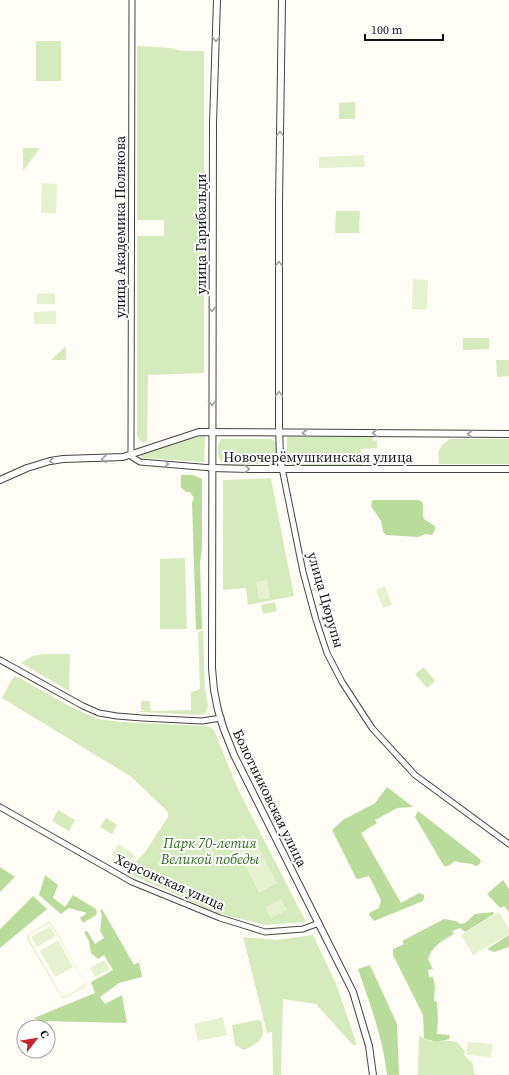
<svg xmlns="http://www.w3.org/2000/svg" width="509" height="1075" viewBox="0 0 509 1075" font-family="'Source Serif 4',serif">
<style>
.green{fill:#d5ebbd}
.forest{fill:#b9dc9c}
.pitch{fill:#e6f2cf;fill-rule:evenodd}
.lines{fill:none;stroke-linecap:round;stroke-linejoin:round}
.minor-casing{stroke:#444;stroke-width:7}
.tertiary-casing{stroke:#444;stroke-width:8}
.minor{stroke:#fff;stroke-width:5}
.tertiary{stroke:#fff;stroke-width:6}
.oneway{stroke:#a0a0a0}
.labels{text-anchor:middle;stroke-width:4;stroke-linejoin:round;paint-order:stroke}
.street-label{font-size:14px;fill:#111;stroke:#fff}
.park-label{font-size:14px;font-style:italic;fill:#2f6b1f;stroke:#fff}
</style>
<rect width="100%" height="100%" fill="#fffdf5"/>
<g class="green">
<rect x="36" y="41" width="25" height="40"/>
<path d="M137,46L171,48L182,51H204V373L148,375L147,442C141,444 139,440 137,435V236H164V220H137Z"/>
<path d="M355,102V119H339V103Z"/>
<path d="M23,148H40L23,171Z"/>
<path d="M336,211H360L359,233H335Z"/>
<path d="M463,338H489V349L463,350Z"/>
<path d="M66,346V360H51Z"/>
<path d="M496,360H509V376L497,377Z"/>
<path d="M205,436L204,462L143,458L140,456L143,453L196,437Z"/>
<path d="M373,436V441H377V448L361,449V465H291L287,459V437Z"/>
<path d="M221,439H271L276,442L277,455L274,461L268,464L224,465C217,460 216,446 221,439Z"/>
<path d="M450,439H509V464H439C438,449 438,448 450,439Z"/>
<path d="M271,478L294,596L248,605L246,588L223,590V480Z"/>
<path d="M185,558L187,629H160V559Z"/>
<path d="M275,602L277,611L263,614L261,605Z"/>
<path d="M203,630L205,688L208,706L206,712L202,715L139,712V711H148L141,710V701H150V711L191,710V692L195,691L200,689L198,632Z"/>
<path d="M44,654H70L69,691L21,663L33,656Z"/>
<path d="M424,667L435,681L427,688L415,674Z"/>
<path d="M14,677H18L71,707L98,719L121,722L205,726L210,727L214,730L237,787L306,922L266,925L216,913L155,885L128,874L131,867L145,852L168,817V813L165,809L130,776L2,698L11,681Z"/>
<path d="M58,810L75,820L69,831L52,821Z"/>
<path d="M106,818L117,825L112,834L100,827Z"/>
<path d="M313,935L337,986L357,1045H353L316,1004L283,999L281,1075H273L272,1032L267,1033L243,937L277,940Z"/>
<path d="M257,1020L261,1021C267,1040 259,1042 244,1050L235,1045L232,1025Z"/>
<path d="M419,1036L431,1041L433,1039L457,1042L465,1051L464,1055L473,1064L474,1074L479,1075H418Z"/>
</g>
<g class="forest">
<path d="M181,475H193L202,479V548L200,564L202,629L196,630L192,503L194,498L190,492H186L181,487Z"/>
<path d="M374,500H419L422,502C424,507 422,513 424,519L435,526V530L432,535L426,534L418,537L386,535L383,532L381,521L371,506L372,501Z"/>
<path d="M387,787L413,807L397,808L375,820L377,823L361,833L401,903L419,893L424,895V898L423,901L374,921L369,915V913L379,908L381,900L369,876L358,879L356,878L332,830L343,820L375,803Z"/>
<path d="M418,811L480,859C482,863 479,865 476,866C469,862 463,864 455,861L448,866H444L415,817Z"/>
<path d="M0,867L15,877L0,892Z"/>
<path d="M45,875L58,885L53,898L65,907L73,895L96,909L97,912L96,915L83,923L80,918L87,913L69,908L61,914L39,895Z"/>
<path d="M503,880L509,889V912L504,906L500,908L487,894Z"/>
<path d="M33,896L47,909L0,948V929Z"/>
<path d="M102,909L134,965L139,962L142,977L119,983L100,997L105,1004L122,995L127,1023L41,1021L34,1018L95,993L91,982L113,970L104,955L98,959L91,953L89,941L84,932L87,931L95,944L104,938L100,931L102,915L100,911Z"/>
<path d="M493,912L494,914L465,932L460,928L452,931L454,934C442,941 432,946 428,959L433,969L428,970L429,977H433L435,986L434,1001L437,1002L438,1018L437,1034L450,1035L449,1039C439,1042 433,1042 424,1038L423,1015L393,955V949L404,944L402,941L444,919L456,921L460,924L465,923L475,914Z"/>
<path d="M509,935V947L494,952L487,949Z"/>
<path d="M370,965L397,1024L399,1075H387C383,1038 370,1004 358,969Z"/>
</g>
<g class="pitch">
<path d="M364,155L365,167L319,168V157Z"/>
<path d="M42,183L57,184L56,213H41Z"/>
<path d="M413,279L428,280L427,310L412,309Z"/>
<path d="M55,293V304H37V294Z"/>
<path d="M56,311V324H34V312Z"/>
<path d="M267,580L270,598L259,600L256,582Z"/>
<path d="M385,586L392,605L383,608L376,590Z"/>
<path d="M244,835L248,842L233,849L229,842Z"/>
<path d="M256,842L277,883L259,893L238,851Z"/>
<path d="M118,844L134,854L127,865L112,855Z"/>
<path d="M281,899L287,910L271,918L265,907Z"/>
<path d="M499,912L509,929V934L473,955L461,935Z"/>
<path d="M48,922L52,924L86,984L85,987L65,998H62L27,939L28,934ZM48,924L51,925L85,983L83,986L66,996H62L29,939L30,934Z"/>
<path d="M50,926L56,936L37,947L31,937Z"/>
<path d="M58,940L73,967L55,977L40,951Z"/>
<path d="M104,960L110,969L95,977L90,968Z"/>
<path d="M223,1017L227,1035L198,1041L194,1024Z"/>
<path d="M468,1042L493,1044L491,1057L466,1055Z"/>
</g>
<g class="lines">
<g class="minor-casing">
<g id="minor">
<path d="M132,0L131,454L132,457L140,462L212,468"/>
<path d="M282,468L303,572L316,620L327,653L342,682L372,728L415,775L509,844"/>
<path d="M0,660L83,706L99,713L117,716L142,718L202,721L221,718"/>
<path d="M0,807L132,882L220,918L265,932L303,929L319,923"/>
</g>
</g>
<g class="tertiary-casing">
<g id="tertiary">
<path d="M217,0L213,123L212,668L214,690L218,710L223,727L234,755L353,992L369,1046L373,1075"/>
<path d="M212,468L249,469H509"/>
<path d="M282,468L280,459L279,425V203L282,0"/>
<path d="M0,480L27,468L50,461L63,459L123,457L199,432L509,434"/>
</g>
</g>
<use href="#minor" class="minor"/>
<use href="#tertiary" class="tertiary"/>
</g>
<defs><path id="oneway-chevron" d="M-2-3.5L2.5 0L-2 3.5" fill="none" stroke-width="1.6" stroke-linecap="round" stroke-linejoin="round"/></defs>
<g class="oneway">
<use href="#oneway-chevron" transform="translate(216 39) rotate(91)"/>
<use href="#oneway-chevron" transform="translate(280 134) rotate(-89)"/>
<use href="#oneway-chevron" transform="translate(279 264) rotate(-90)"/>
<use href="#oneway-chevron" transform="translate(212 309) rotate(90)"/>
<use href="#oneway-chevron" transform="translate(279 394) rotate(-90)"/>
<use href="#oneway-chevron" transform="translate(212 403) rotate(90)"/>
<use href="#oneway-chevron" transform="translate(305 433) rotate(-180)"/>
<use href="#oneway-chevron" transform="translate(375 433) rotate(-180)"/>
<use href="#oneway-chevron" transform="translate(470 434) rotate(-180)"/>
<use href="#oneway-chevron" transform="translate(104 459) rotate(179)"/>
<use href="#oneway-chevron" transform="translate(52 461) rotate(168)"/>
<use href="#oneway-chevron" transform="translate(166 464) rotate(4)"/>
<use href="#oneway-chevron" transform="translate(247 469) rotate(1)"/>
</g>
<g class="labels">
<g class="street-label">
<text transform="translate(120 227) rotate(-90)" y="5">улица Академика Полякова</text>
<text transform="translate(201 234) rotate(-90)" y="5">улица Гарибальди</text>
<text x="318" y="462">Новочерёмушкинская улица</text>
<text transform="translate(326 600) rotate(74)" y="5">улица Цюрупы</text>
<text transform="translate(270 798) rotate(64)" y="5">Болотниковская улица</text>
<text transform="translate(170 882) rotate(24)" y="5">Херсонская улица</text>
</g>
<g class="park-label">
<text x="210" y="848">Парк 70-летия<tspan x="210" dy="16">Великой победы</tspan></text>
</g>
</g>
<g transform="translate(36 1039) rotate(59)"><circle r="19" fill="#ffffff" stroke="#a0a0a0"/>
<path d="M0-3L7 15L0 10L-7 15Z" fill="#c4262e"/>
<text y="-6" font-size="11" font-weight="bold" text-anchor="middle" fill="#111111">С</text>
</g>
<path d="M365 34v6h78v-6" fill="none" stroke="#111111" stroke-width="2"/>
<text x="371" y="34" font-size="12" fill="#111111" stroke="#ffffff" stroke-width="3" paint-order="stroke">100 m</text>
</svg>
